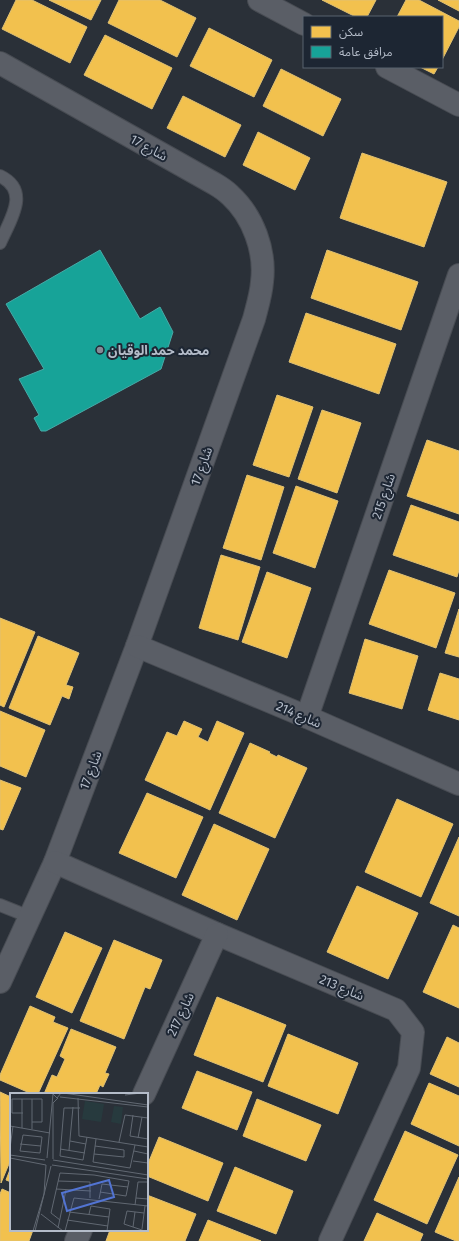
<svg xmlns="http://www.w3.org/2000/svg" width="459" height="1241" viewBox="0 0 459 1241" font-family="'Fira Sans','Noto Sans Arabic',sans-serif">
<style>
.homes{fill:#f2c14e;stroke:#dfc073}
.public{fill:#17a398;stroke:#46aaa7}
.lines{fill:none;stroke-linecap:round;stroke-linejoin:round}
.service-casing{stroke:#484c53;stroke-width:14}
.minor-casing{stroke:#484c53;stroke-width:24}
.service{stroke:#5a5e66;stroke-width:12}
.minor{stroke:#5a5e66;stroke-width:22}
.poi-dot{fill:#848b96;stroke:#1d2633;stroke-width:1.5}
.labels{text-anchor:middle;stroke-width:4;stroke-linejoin:round;paint-order:stroke}
.street-label{font-size:13px;fill:#b4bcc9;stroke:#1d2633}
.poi-label{font-size:13px;font-weight:bold;fill:#b4bcc9;stroke:#1d2633;text-anchor:start}
.inset-road{fill:none;stroke:#616872;stroke-width:1}
.view{fill:#5274d3;fill-opacity:0.15;stroke:#5274d3;stroke-width:2}
.inset-edge{fill:none;stroke:#b4bcc9;stroke-width:2}
</style>
<rect width="100%" height="100%" fill="#2a3038"/>
<g class="homes">
<path d="M16,0H32L87,27L70,63L2,29Z"/>
<path d="M49,0H101L91,20Z"/>
<path d="M119,0H160L196,18L177,57L108,23Z"/>
<path d="M322,0H376L367,17H356Z"/>
<path d="M406,0H419L459,21V27L442,60V17H397Z"/>
<path d="M438,0H459V11Z"/>
<path d="M209,28L272,60L254,97L190,66Z"/>
<path d="M105,35L172,68L152,109L84,75Z"/>
<path d="M420,67H438L434,74Z"/>
<path d="M281,69L341,99L323,136L263,106Z"/>
<path d="M183,96L241,125L225,157L167,128Z"/>
<path d="M258,132L310,158L295,190L243,165Z"/>
<path d="M362,153L447,182L424,247L340,218Z"/>
<path d="M327,250L418,282L401,330L311,298Z"/>
<path d="M306,313L396,344L379,394L289,362Z"/>
<path d="M277,395L313,407L289,477L253,465Z"/>
<path d="M322,410L361,423L337,493L298,479Z"/>
<path d="M427,440L459,451V514L407,496Z"/>
<path d="M247,475L284,487L261,560L223,548Z"/>
<path d="M296,486L338,501L315,568L273,553Z"/>
<path d="M411,505L459,522V570L457,577L393,555Z"/>
<path d="M221,555L260,567L238,640L199,628Z"/>
<path d="M389,570L455,593L436,648L369,624Z"/>
<path d="M267,572L311,588L287,658L242,642Z"/>
<path d="M459,609V657L445,653Z"/>
<path d="M0,618L35,632L4,707L0,705Z"/>
<path d="M38,636L79,653L66,685L73,687L69,699L62,696L50,725L9,708Z"/>
<path d="M365,639L418,656L402,709L349,693Z"/>
<path d="M440,673L459,679V720L428,710Z"/>
<path d="M0,711L45,730L26,777L0,766Z"/>
<path d="M184,721L202,729L198,737L208,742L217,721L244,733L210,810L145,780L167,732L177,736Z"/>
<path d="M250,743L270,752L269,753L277,757L278,755L307,768L275,838L219,813Z"/>
<path d="M0,780L21,788L3,830L0,829Z"/>
<path d="M147,793L203,817L176,878L119,853Z"/>
<path d="M397,799L453,824L421,897L365,872Z"/>
<path d="M214,824L269,849L237,920L182,895Z"/>
<path d="M459,837V916L430,903Z"/>
<path d="M357,886L418,913L388,979L327,952Z"/>
<path d="M453,925L459,928V1008L423,992Z"/>
<path d="M65,932L102,948L72,1013L36,997Z"/>
<path d="M114,940L162,960L150,989L145,987L124,1039L80,1021Z"/>
<path d="M217,997L286,1025L263,1082L194,1055Z"/>
<path d="M30,1006L55,1017L53,1022L68,1028L38,1094H32L0,1080V1075Z"/>
<path d="M71,1029L116,1047L105,1073L109,1074L103,1087L100,1085L96,1094H44L52,1075L57,1077L65,1059L60,1056Z"/>
<path d="M288,1034L358,1063L338,1114L268,1086Z"/>
<path d="M447,1037L459,1043V1087L430,1074Z"/>
<path d="M197,1071L252,1092L237,1130L182,1108Z"/>
<path d="M429,1083L459,1096V1146L411,1124Z"/>
<path d="M0,1092L11,1097V1159L1,1183Z"/>
<path d="M257,1099L321,1125L306,1161L243,1136Z"/>
<path d="M405,1131L458,1155L427,1224L374,1200Z"/>
<path d="M159,1137L223,1163L208,1201L147,1176V1166Z"/>
<path d="M11,1167V1182L6,1180Z"/>
<path d="M235,1167L293,1191L276,1234L217,1211Z"/>
<path d="M459,1177V1241H456L435,1232Z"/>
<path d="M2,1189L11,1193V1230H33L29,1241H0V1194Z"/>
<path d="M147,1195L196,1214L185,1241H106L110,1230H147Z"/>
<path d="M377,1213L423,1234L420,1241H364Z"/>
<path d="M208,1220L261,1241H199Z"/>
</g>
<path class="public" d="M100,250L140,319L160,307L173,332L161,369L46,431H41L34,418L39,415L19,379L44,369L6,304Z"/>
<g class="lines">
<g class="service-casing">
<g id="service">
<path d="M0,176C31,191 10,220 0,243"/>
<path d="M0,905L30,917"/>
</g>
</g>
<g class="minor-casing">
<g id="minor">
<path d="M259,0L304,24"/>
<path d="M0,63L215,184C220,187 225,190 230,195C253,216 266,251 262,282C261,295 257,307 254,319L137,646L55,862L0,982"/>
<path d="M387,67L459,105"/>
<path d="M137,646L307,717L459,784"/>
<path d="M307,717L459,275"/>
<path d="M55,862L217,934L396,1010L413,1032L409,1068L330,1241"/>
<path d="M144,1094L217,934"/>
<path d="M76,1241L81,1230"/>
</g>
</g>
<use href="#service" class="service"/>
<use href="#minor" class="minor"/>
</g>
<circle class="poi-dot" cx="100" cy="350" r="4"/>
<g class="labels">
<g class="street-label">
<text transform="translate(149 147) rotate(29)" y="5">شارع 17</text>
<text transform="translate(201 466) rotate(-70)" y="5">شارع 17</text>
<text transform="translate(383 496) rotate(-71)" y="5">شارع 215</text>
<text transform="translate(299 714) rotate(23)" y="5">شارع 214</text>
<text transform="translate(90 770) rotate(-69)" y="5">شارع 17</text>
<text transform="translate(342 987) rotate(23)" y="5">شارع 213</text>
<text transform="translate(180 1014) rotate(-65)" y="5">شارع 217</text>
</g>
<g class="poi-label">
<text x="108" y="355">محمد حمد الوقيان</text>
</g>
</g>
<g transform="translate(10 1093)">
<rect width="138" height="138" fill="#2a3038"/>
<path d="M75,8L94,11L91,29L72,26ZM104,13L113,14L111,31L101,29Z" fill="#273a3e"/>
<path class="inset-road" d="M53,0L138,12M43,1L47,5L51,0M115,2L131,0M50,4L138,14M68,5L69,43L138,54M22,6V36M70,15H54L50,63L73,67L77,44M13,20H2V6H32V29H22M123,22L120,43L138,46M0,33L40,40M12,35V6M13,42L32,44L30,60L10,58ZM128,45L132,24M86,46L83,69L120,75L125,52M60,48L76,51M109,49L115,22L138,25M10,51L31,53M0,55L3,33M50,56L75,60M59,57L63,14M124,58L138,61M84,61L114,64V57L85,53M0,62L35,67M0,65L36,72M37,65L43,1M43,66V10L48,5M43,67L138,82M123,68L138,70M42,72L138,86M48,88L80,89V105M46,96L81,98M126,105L138,106M89,106L92,91L118,94M125,112L128,89H138M59,119L99,124M134,120L117,118L114,131L135,138M31,121L53,138M79,121L81,113L100,116L97,138M50,127L41,120L50,80L84,82L119,88L116,103L90,99M57,127L98,133M123,134L125,119M48,135L56,97M132,136L135,113M23,138L34,101L36,72M25,138L41,73M55,138L64,105L138,113"/>
<path class="view" d="M99,87L104,104L57,118L52,100Z"/>
<rect width="138" height="138" class="inset-edge"/>
</g>
<rect x="303" y="16" width="140" height="52" fill="#1d2633" stroke="#59626f"/>
<rect x="311" y="26" width="20" height="12" fill="#f2c14e" stroke="#59626f"/>
<text x="339" y="36" font-size="12" fill="#b4bcc9">سكن</text>
<rect x="311" y="46" width="20" height="12" fill="#17a398" stroke="#59626f"/>
<text x="339" y="56" font-size="12" fill="#b4bcc9">مرافق عامة</text>
</svg>
